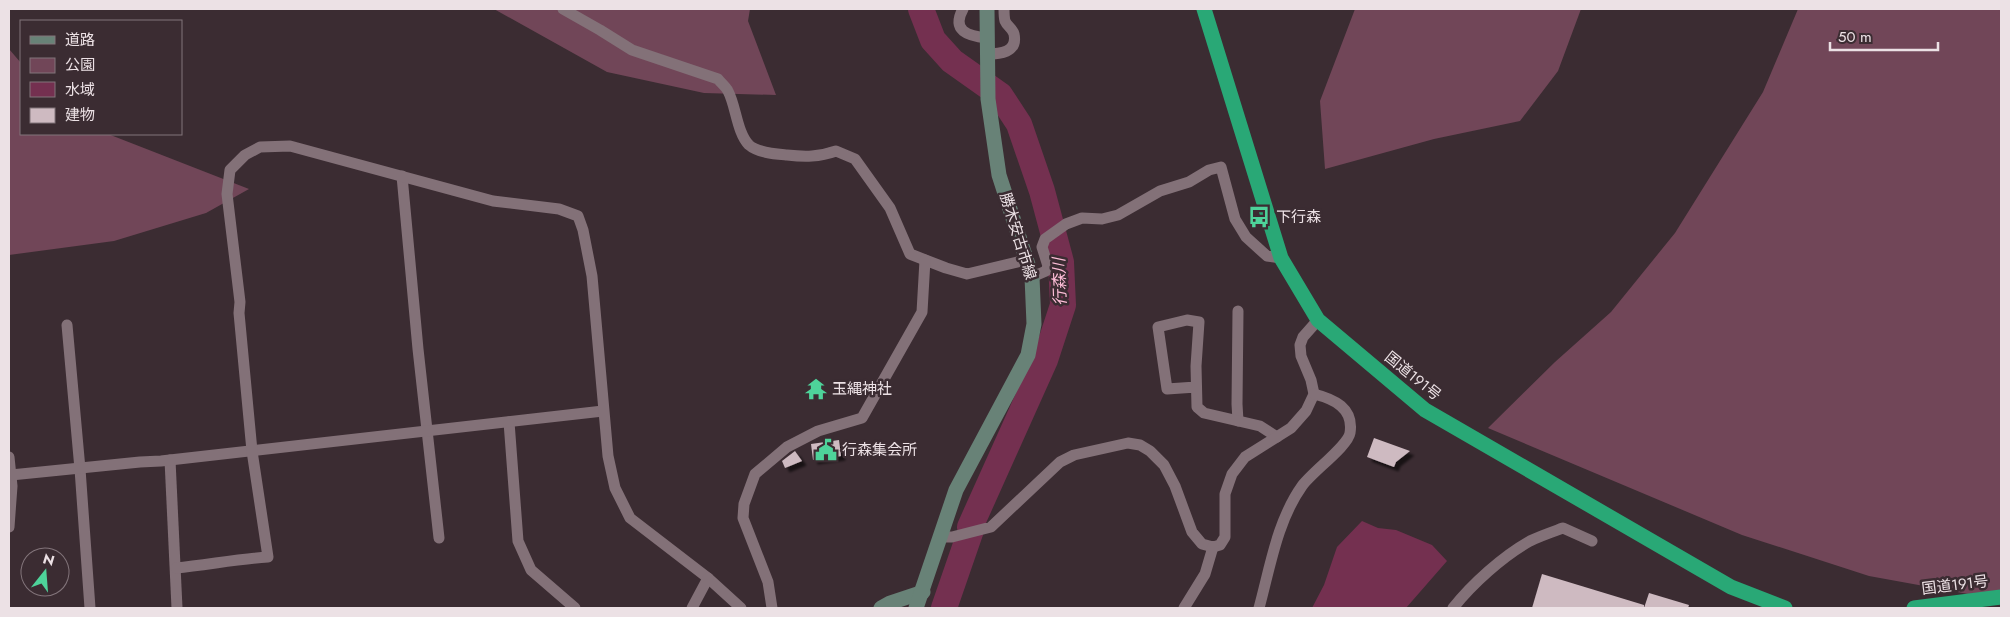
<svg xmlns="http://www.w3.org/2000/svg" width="2010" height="617" viewBox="0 0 2010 617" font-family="Jost,'Noto Sans JP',sans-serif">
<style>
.green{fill:#714658}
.water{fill:#743050}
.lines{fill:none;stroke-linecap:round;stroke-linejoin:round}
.river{stroke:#743050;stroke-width:26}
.building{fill:#cebac1;filter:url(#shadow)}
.street{stroke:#837178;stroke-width:11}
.secondary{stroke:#688277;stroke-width:15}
.highway{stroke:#29a876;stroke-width:15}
.labels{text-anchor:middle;stroke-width:5;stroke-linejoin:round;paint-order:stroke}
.poi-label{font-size:15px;fill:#ece1e5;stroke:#3b2c32;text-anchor:start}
.street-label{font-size:15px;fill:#ece1e5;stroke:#3b2c32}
.water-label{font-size:16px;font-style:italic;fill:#febed8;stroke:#3b2c32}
</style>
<defs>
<filter id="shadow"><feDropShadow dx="4.5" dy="4.5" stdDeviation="1" flood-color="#0009"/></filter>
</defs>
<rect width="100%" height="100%" fill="#3b2c32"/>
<g class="green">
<path d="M494,9H750L748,21L776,95L704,93L607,72Z"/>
<path d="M1355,9H1581L1558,71L1520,121L1434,139L1325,169L1320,101Z"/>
<path d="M1798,9H2001V600L1869,576L1742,535L1488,428L1555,362L1611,312L1675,233L1763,92Z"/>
<path d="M9,49L21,63V134H108L249,189L206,213L114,241L9,255Z"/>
</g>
<path class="water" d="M1362,521L1378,528L1396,530L1432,545L1447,561L1406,608H1312L1324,585L1337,547Z"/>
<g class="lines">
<path class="river" d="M921,9L933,40L952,61L1000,95L1019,124L1042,191L1061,262L1063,305L1045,360L970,527L971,530L944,608"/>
</g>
<g class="building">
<path d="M1374,438L1410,451L1396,462L1394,467L1367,457Z"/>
<path d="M839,440L841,456L813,460L811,444Z"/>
<path d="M795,451L802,461L785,468L782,461Z"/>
<path d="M1542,574L1644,605V608H1532Z"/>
<path d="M1649,593L1689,605L1688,608H1644Z"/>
</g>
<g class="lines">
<g class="street">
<path d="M563,9L600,30L632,50L718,79C721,83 726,87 728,91C736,106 737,133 749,145C758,153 776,154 787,155C805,157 819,157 836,151L855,159L890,208L910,254L946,268L967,274L1026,260"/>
<path d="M963,9C951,31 968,36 987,38"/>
<path d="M987,54C999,54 1018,53 1014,34C1013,29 1007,26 1005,21C1004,17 1004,13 1004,9"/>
<path d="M402,176L418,349L439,538"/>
<path d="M1032,277L1046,271L1048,266L1042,247L1045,239L1066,224L1082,218L1102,219L1118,215L1160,191L1189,182L1209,170L1221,167L1235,219L1246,237L1267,256L1281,258"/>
<path d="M1238,311L1237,404L1238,421"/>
<path d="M67,325L80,469L90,608"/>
<path d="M1196,387L1167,389L1158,327L1187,320L1199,322L1196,366L1197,407L1204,413L1260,426L1277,437"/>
<path d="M509,422L518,541L531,570L575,608"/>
<path d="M9,457L12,486L9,527"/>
<path d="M170,460L177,608"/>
<path d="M11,475L140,462L161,461L603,411"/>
<path d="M940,537H952L991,527L1060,462L1074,455L1128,443L1140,445L1150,451L1164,465L1175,486L1192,532L1202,544L1213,547L1220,545L1225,537V494L1232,474L1245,457L1291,428L1306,411L1314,394L1311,380L1301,356L1300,345L1303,337L1318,320"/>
<path d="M176,568C207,565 237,559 268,557L252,451L239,313L240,302L227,194L230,170L245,155L260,147L290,146L493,201L559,209L578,216L583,230L592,276L608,456L615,488L630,518L708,578L741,608"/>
<path d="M692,608L708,578"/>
<path d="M772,608L768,582L743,518L744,504L755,474L787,447L818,431L862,418L922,312L925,260"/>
<path d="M1184,608L1205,574L1213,547"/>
<path d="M1259,608C1270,568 1277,521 1302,486C1312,472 1348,446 1350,433C1354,408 1334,399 1314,394"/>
<path d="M1453,608C1472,584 1503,556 1530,541C1540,536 1552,532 1563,528L1592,541"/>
</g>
<g class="secondary">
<path d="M881,608L890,603L923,592"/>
<path d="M916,608L956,490L1028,355L1034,324L1032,277L999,175L988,99L987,9"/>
</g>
<g class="highway">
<path d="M1204,9L1281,258L1318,320L1425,410L1731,587L1785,608"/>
<path d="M1914,608L2001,597"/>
</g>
</g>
<defs>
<g id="bus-bare" transform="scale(1.725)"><path d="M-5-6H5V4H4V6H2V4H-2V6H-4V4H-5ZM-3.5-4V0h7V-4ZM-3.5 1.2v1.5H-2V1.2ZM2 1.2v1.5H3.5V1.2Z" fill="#4ed39a" stroke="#3b2c32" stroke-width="2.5" paint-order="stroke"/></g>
<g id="temple-bare" transform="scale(1.725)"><path d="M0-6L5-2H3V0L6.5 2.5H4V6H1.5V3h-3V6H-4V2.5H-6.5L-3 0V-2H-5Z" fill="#4ed39a" stroke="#3b2c32" stroke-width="2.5" paint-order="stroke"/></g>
<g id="civic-bare" transform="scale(1.725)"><path d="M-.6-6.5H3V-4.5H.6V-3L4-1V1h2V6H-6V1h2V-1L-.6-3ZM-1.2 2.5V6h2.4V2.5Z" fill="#4ed39a" stroke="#3b2c32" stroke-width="2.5" paint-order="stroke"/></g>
</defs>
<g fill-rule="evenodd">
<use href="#bus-bare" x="1259" y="217"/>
<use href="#temple-bare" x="816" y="389"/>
<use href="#civic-bare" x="826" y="450"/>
</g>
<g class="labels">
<g class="poi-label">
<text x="1276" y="222">下行森</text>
<text x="832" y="394">玉縄神社</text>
<text x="842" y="455">行森集会所</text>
</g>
<g class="street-label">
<text transform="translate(1018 236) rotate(73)" y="5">勝木安古市線</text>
<text transform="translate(1413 376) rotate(39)" y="5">国道191号</text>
<text transform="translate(1955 585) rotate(-7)" y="5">国道191号</text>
</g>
<g class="water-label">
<text transform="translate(1059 282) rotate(-92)" y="6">行森川</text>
</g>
</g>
<rect width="2010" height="617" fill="none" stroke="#ece1e5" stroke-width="20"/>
<rect x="20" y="20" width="162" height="115" fill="#3b2c32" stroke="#82747a"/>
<rect x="30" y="36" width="25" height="8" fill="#688277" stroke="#82747a"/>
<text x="65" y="45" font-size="15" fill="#ece1e5">道路</text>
<rect x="30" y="58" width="25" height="15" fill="#714658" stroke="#82747a"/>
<text x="65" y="70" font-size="15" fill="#ece1e5">公園</text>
<rect x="30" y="82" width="25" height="15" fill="#743050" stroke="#82747a"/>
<text x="65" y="95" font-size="15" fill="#ece1e5">水域</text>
<rect x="30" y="108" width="25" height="15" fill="#cebac1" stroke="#82747a"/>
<text x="65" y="120" font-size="15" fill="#ece1e5">建物</text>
<g transform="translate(45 572) rotate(17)"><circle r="24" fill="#3b2c32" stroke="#82747a"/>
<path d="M0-4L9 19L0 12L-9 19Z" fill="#4ed39a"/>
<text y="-8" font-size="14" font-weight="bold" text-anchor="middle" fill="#ece1e5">N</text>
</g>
<path d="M1830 42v8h108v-8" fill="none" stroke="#ece1e5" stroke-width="2.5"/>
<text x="1838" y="42" font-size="15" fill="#ece1e5" stroke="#3b2c32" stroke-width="4" paint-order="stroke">50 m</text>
</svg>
